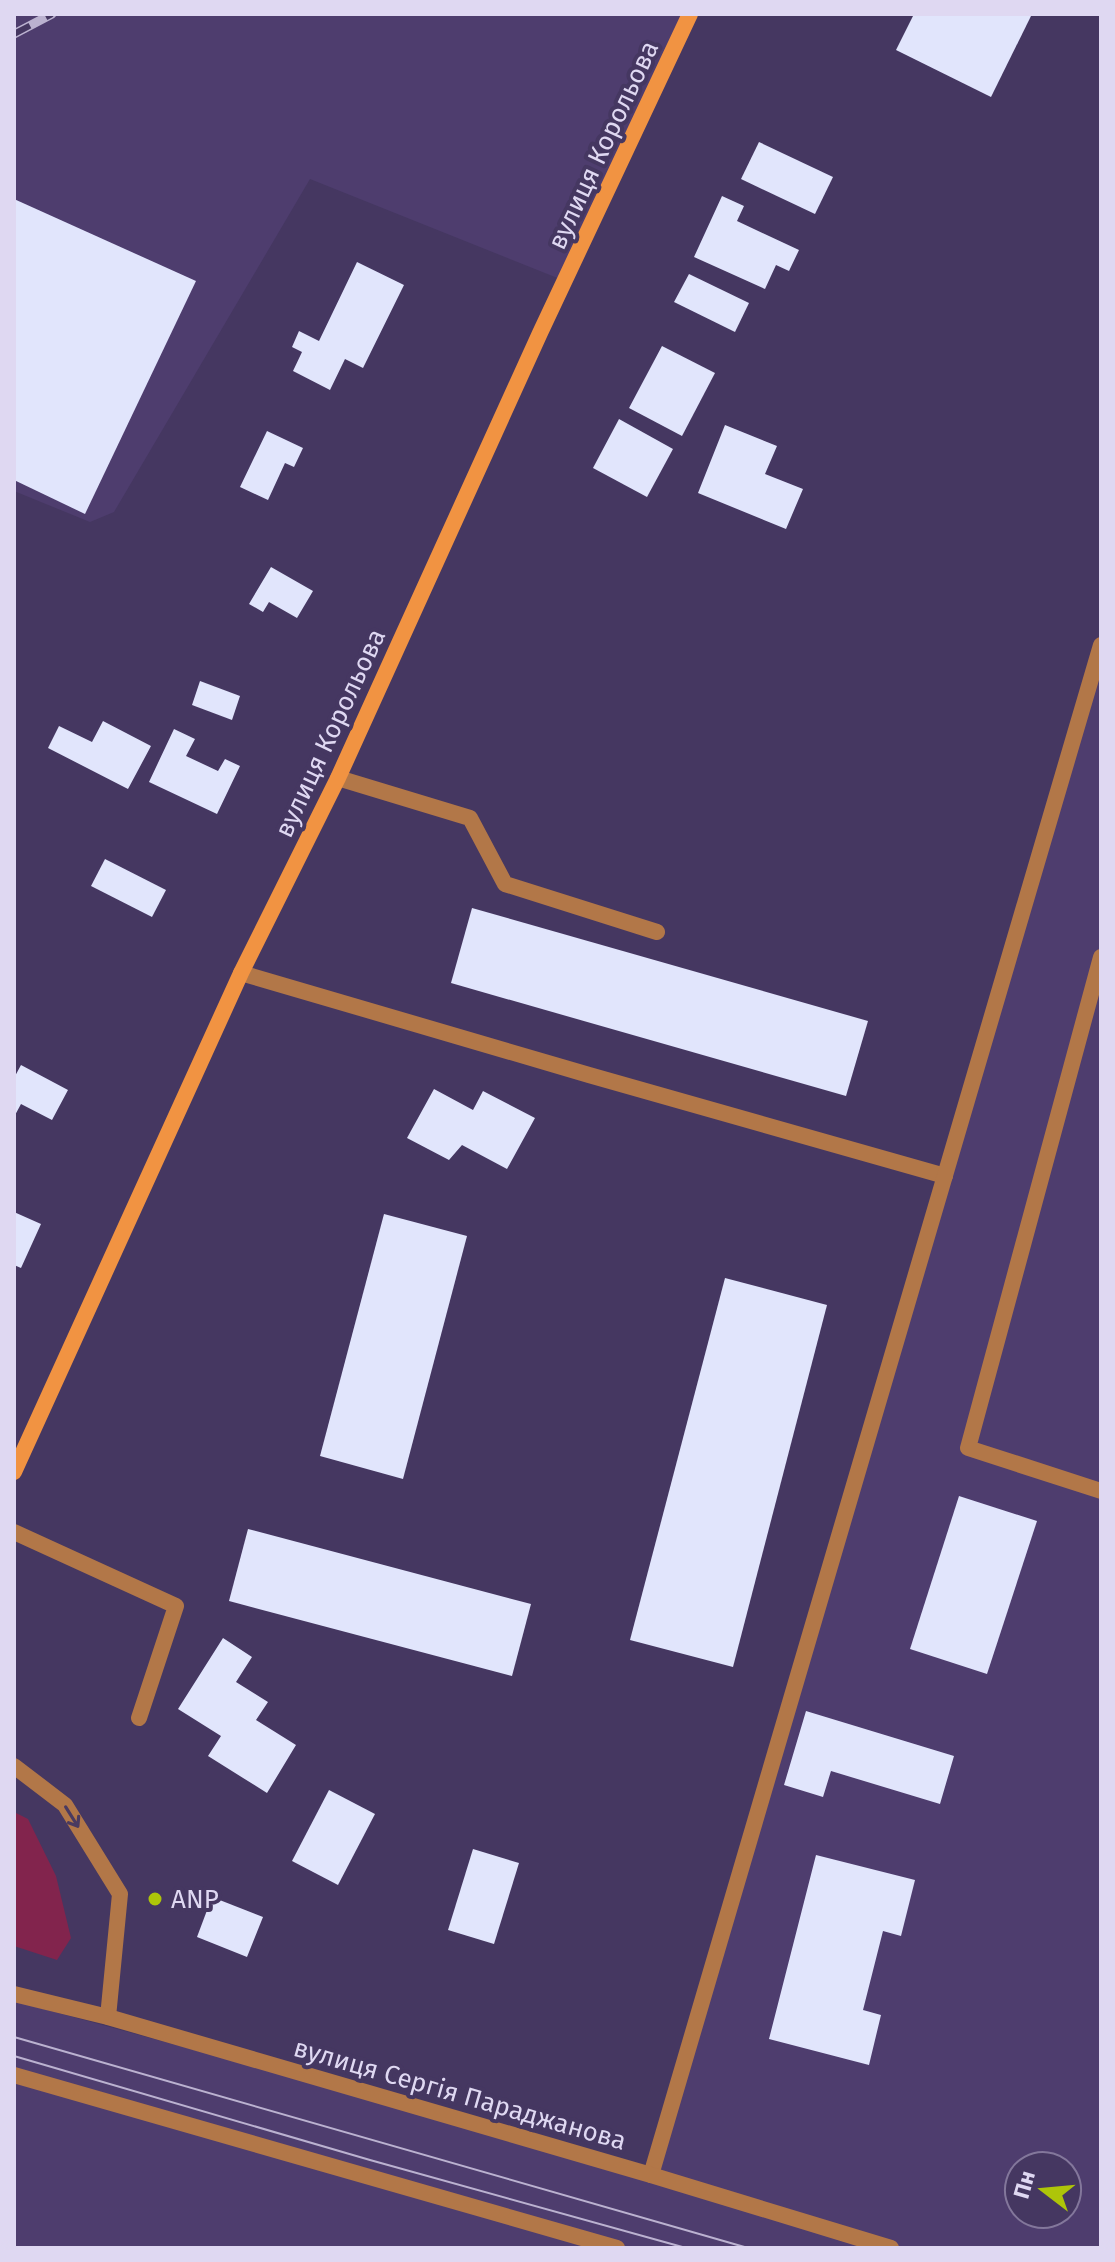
<svg xmlns="http://www.w3.org/2000/svg" width="1115" height="2262" viewBox="0 0 1115 2262" font-family="'Fira Sans',sans-serif">
<style>
.built{fill:#4e3d6e;fill-rule:evenodd}
.green{fill:#82244d}
.building{fill:#e1e5fc}
.lines{fill:none;stroke-linecap:round;stroke-linejoin:round}
.lane{stroke:#b27748;stroke-width:16}
.street{stroke:#b27748;stroke-width:16}
.secondary{stroke:#f19342;stroke-width:16}
.tram{stroke:#bbb2d0;stroke-width:2}
.rail-casing{stroke:#bbb2d0;stroke-width:9}
.rail{stroke:#453761;stroke-width:6;stroke-dasharray:18;stroke-linecap:butt}
.oneway{stroke:#4a3a60}
.poi-dot{fill:#aec509;stroke:#453761;stroke-width:3}
.labels{text-anchor:middle;stroke-width:8;stroke-linejoin:round;paint-order:stroke}
.street-label{font-size:26px;fill:#dfd8f2;stroke:#453761}
.poi-label{font-size:26px;fill:#dfd8f2;stroke:#453761;text-anchor:start}
</style>
<rect width="100%" height="100%" fill="#453761"/>
<g class="built">
<path d="M14,14H690L565,281L310,179L114,512L90,522L14,491Z"/>
<path d="M1101,645V2248H14V2001L651,2174ZM1019,2166H1067V2214H1019Z"/>
</g>
<path class="green" d="M14,1812L28,1819L56,1876L71,1938L57,1960L14,1946Z"/>
<g class="building">
<path d="M914,14H1032L991,97L896,50Z"/>
<path d="M759,142L833,177L815,214L741,179Z"/>
<path d="M722,196L744,206L737,221L799,250L789,271L776,265L765,289L694,257Z"/>
<path d="M14,199L196,281L85,514L14,480Z"/>
<path d="M357,262L404,285L363,368L345,359L330,390L293,371L302,352L292,347L299,331L319,341Z"/>
<path d="M689,274L749,303L735,332L674,302Z"/>
<path d="M662,346L715,373L682,436L629,408Z"/>
<path d="M619,419L673,449L647,497L593,468Z"/>
<path d="M725,425L777,446L765,474L803,489L786,529L698,493Z"/>
<path d="M267,431L303,448L294,467L285,463L268,500L240,487Z"/>
<path d="M271,567L313,591L297,618L269,602L263,612L249,604Z"/>
<path d="M200,681L240,696L232,720L192,705Z"/>
<path d="M103,721L151,746L128,789L48,748L59,726L92,742Z"/>
<path d="M174,729L195,739L186,756L218,771L225,759L240,766L217,814L149,782Z"/>
<path d="M105,859L166,890L152,917L91,886Z"/>
<path d="M472,908L868,1021L846,1096L451,983Z"/>
<path d="M21,1065L68,1090L52,1120L21,1104L14,1117V1078Z"/>
<path d="M434,1089L473,1110L483,1091L535,1118L507,1169L462,1145L449,1160L407,1138Z"/>
<path d="M14,1212L41,1224L21,1268L14,1265Z"/>
<path d="M384,1214L467,1236L403,1479L320,1456Z"/>
<path d="M725,1278L827,1305L733,1667L630,1640Z"/>
<path d="M959,1496L1037,1521L987,1674L910,1649Z"/>
<path d="M248,1529L531,1604L512,1676L229,1601Z"/>
<path d="M223,1638L252,1657L236,1682L268,1702L256,1720L296,1745L267,1793L208,1756L221,1736L178,1709Z"/>
<path d="M806,1711L954,1756L940,1804L831,1771L823,1797L784,1785Z"/>
<path d="M329,1790L375,1814L338,1885L292,1861Z"/>
<path d="M473,1849L519,1863L494,1944L448,1930Z"/>
<path d="M816,1855L915,1880L901,1936L883,1931L863,2010L881,2015L869,2065L769,2039Z"/>
<path d="M212,1897L263,1917L247,1957L197,1937Z"/>
</g>
<g class="lines">
<g class="lane">
<path d="M338,778L470,818L505,884L657,932"/>
<path d="M1101,957L968,1448L1101,1491"/>
<path d="M241,973L589,1075L945,1176"/>
<path d="M14,1532L176,1606L139,1718"/>
<path d="M14,1766L65,1805L120,1894L108,2017"/>
<path d="M651,2175L1101,645"/>
</g>
<g class="street">
<path d="M14,1994L108,2017L651,2175L891,2248"/>
<path d="M14,2075L617,2248"/>
</g>
<path class="secondary" d="M14,1472L241,973L338,778L540,333L690,14"/>
<g class="tram">
<path d="M14,2037L748,2248"/>
<path d="M14,2056L370,2160L686,2248"/>
</g>
<g class="rail-casing">
<path id="rail" d="M14,34L52,14"/>
</g>
<use href="#rail" class="rail"/>
</g>
<defs><path id="oneway-shaft" d="M-6 0H5M1.5-3L5.5 0L1.5 3" fill="none" stroke-width="1.6" stroke-linecap="round" stroke-linejoin="round" transform="scale(2)"/></defs>
<use class="oneway" href="#oneway-shaft" transform="translate(72 1817) rotate(58)"/>
<circle class="poi-dot" cx="155" cy="1899" r="8"/>
<g class="labels">
<g class="street-label">
<text transform="translate(603 145) rotate(-65)" y="9">вулиця Корольова</text>
<text transform="translate(330 733) rotate(-65)" y="9">вулиця Корольова</text>
<text transform="translate(460 2094) rotate(16)" y="9">вулиця Сергія Параджанова</text>
</g>
<g class="poi-label">
<text x="171" y="1908">ANP</text>
</g>
</g>
<rect width="1115" height="2262" fill="none" stroke="#dfd8f2" stroke-width="32"/>
<g transform="translate(1043 2190) rotate(286)"><circle r="38" fill="#453761" stroke="#83779b" stroke-width="2"/>
<path d="M0-6L14 30L0 20L-14 30Z" fill="#aec509"/>
<text y="-12" font-size="22" font-weight="bold" text-anchor="middle" fill="#dfd8f2">Пн</text>
</g>
</svg>
